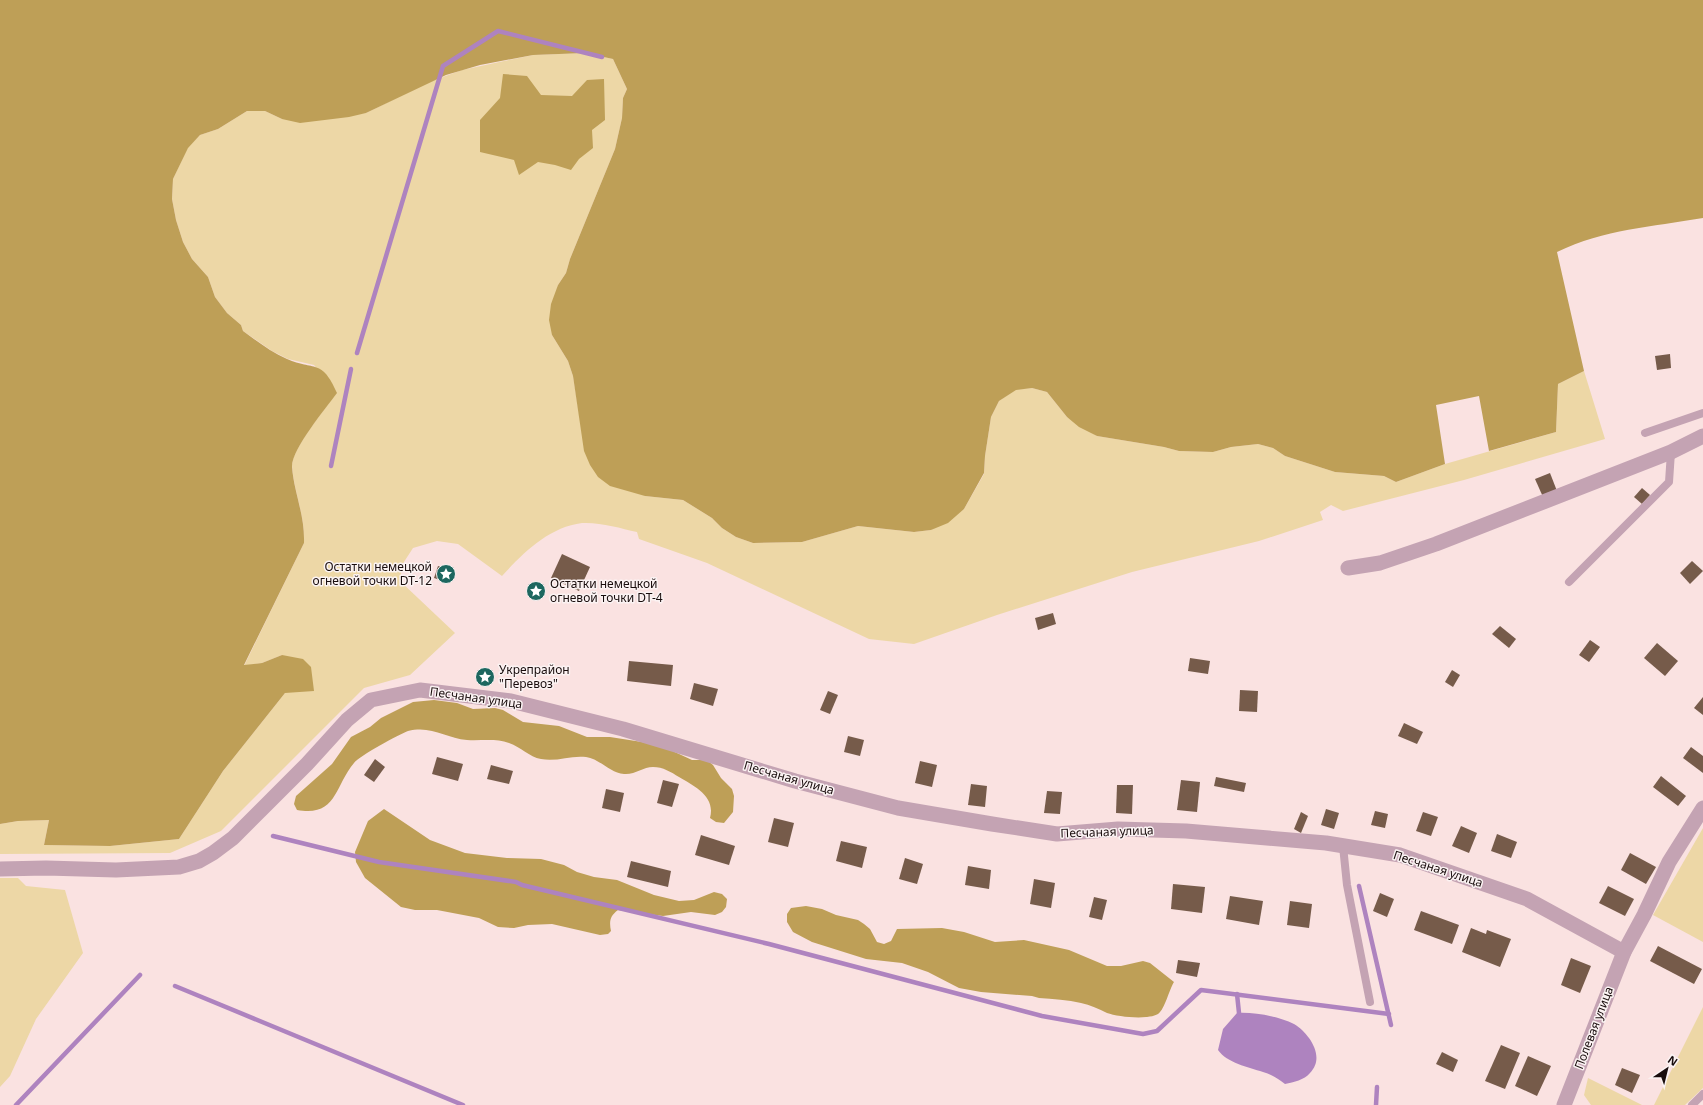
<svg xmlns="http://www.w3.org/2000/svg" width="1703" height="1105" viewBox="0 0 1703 1105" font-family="'Noto Sans',sans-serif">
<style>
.green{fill:#edd7a6}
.forest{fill:#be9f57}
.water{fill:#ae83bf}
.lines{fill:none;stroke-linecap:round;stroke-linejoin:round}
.stream{stroke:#ae83bf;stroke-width:4.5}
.building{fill:#765b4a}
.service{stroke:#c4a3b3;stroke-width:8}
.minor{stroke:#c4a3b3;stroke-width:15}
.labels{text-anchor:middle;stroke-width:3;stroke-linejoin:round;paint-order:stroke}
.poi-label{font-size:12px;fill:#180c0c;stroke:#fbf3f3;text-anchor:start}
.street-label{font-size:12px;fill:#180c0c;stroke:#fbf3f3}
</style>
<rect width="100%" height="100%" fill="#fae2e1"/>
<g class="green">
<path d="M585,53L613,59L627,89L623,98L622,118L615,149L570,259L566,273L558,285L552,335L568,361L573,376L582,432L645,496L683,500L712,518L722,528L736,537L753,543L802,542L858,526L914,532L931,530L964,509L984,474L985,456L991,417L999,401L1016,389L1032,388L1047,392L1067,417L1097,436L1164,447L1179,451L1213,452L1231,447L1258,444L1273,448L1285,456L1335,472L1384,476L1396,482L1445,464L1556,432L1558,384L1584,371L1605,439L1464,480L1343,511L1331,505L1320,512L1323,520L1259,541L1132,572L997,615L914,644L869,639L707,563L639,539L637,532C620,528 600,522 582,523C549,527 523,553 502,576L458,544L437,541L413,548L402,565L400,581L455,633L410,675L364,688L221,831L170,853L0,854V824L18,821L49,820L44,845L110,846L179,839L223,771L285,693L282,655L262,663L244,666L304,543C305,515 294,493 292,466C291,450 326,408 336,393L314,365L288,359L272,351L243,331L241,325L227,313L215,297L208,277L192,259L183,242L176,220L172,199L173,179L188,147L200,135L218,129L247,111H265L282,119L366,113L429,82L462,70L533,55Z"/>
<path d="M1703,828V942L1653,915Z"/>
<path d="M0,878H18L26,886L65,890L83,953L36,1019L10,1076L0,1087Z"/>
<path d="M1703,1007V1088L1685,1105H1654Z"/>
<path d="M1588,1078L1642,1105H1591L1584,1095Z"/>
</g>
<g class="forest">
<path d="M0,0H1703V218C1651,227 1605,229 1557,252L1584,371L1558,384L1556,432L1489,451L1479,396L1436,405L1445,464L1396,482L1384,476L1335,472L1285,456L1273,448L1258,444L1231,447L1213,452L1179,451L1164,447L1097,436L1079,427L1067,417L1047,392L1032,388L1016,390L999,401L991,417L985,456L984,473L964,509L948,523L931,530L914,532L858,526L802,542L753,543L736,537L722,528L712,518L683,500L645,496L610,486L598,477L590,465L584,451L573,376L568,361L552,335L549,320L551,304L558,285L566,273L570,259L615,149L622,118L623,98L627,89L613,59L585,53L533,55L480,65L446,75L366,113L349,117L300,123L282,119L265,111H247L218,129L200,135L188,148L173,179L172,199L176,220L183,242L192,259L208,277L215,297L227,313L241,325L243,331C257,341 271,352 287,359C314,371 322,358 337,393C326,408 291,450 292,467C294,493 305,515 304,543L244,665L262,663L282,655L303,659L311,667L314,691L285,693L223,771L179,839L110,846L44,845L49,820L18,821L0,824Z"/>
<path d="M503,74L527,76L541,95L572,96L587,80L604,79L605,120L592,130L593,148L579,159L571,170L555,165L538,162L519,175L514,160L480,152V120L500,98Z"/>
<path d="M434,700L457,703L473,709L495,708L503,710L523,722L559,726L587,737H610L642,742L664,747L692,760H707L713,765L721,778L732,789L734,796L733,812L724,823L716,822L710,818C716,796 694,786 679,777C671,772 663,767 653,767C643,767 635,775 624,774C610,773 600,759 586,757C571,755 557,762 541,759C529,757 521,747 509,743C496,738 481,741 467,740C446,738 431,725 408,731C400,734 359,756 354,763C334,787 337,817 297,810L294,804L296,796L332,764L351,737L370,727L381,718L413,702Z"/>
<path d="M384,809L430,840L465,853L507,858L541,859L564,865L577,872L594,877L617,880L654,895L679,901L694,900L714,892L722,894L727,899L726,907L722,912L715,915L691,912L663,916L618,910C610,916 609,921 611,931L608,934L600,935L552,924L528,925L514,928L498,927L479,918L437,910H415L401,907L365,878L356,862L355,852L368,821Z"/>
<path d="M806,906L822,909L836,915L858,920L864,924L870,929L877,942L884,944L891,941L897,929L942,928L964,932L995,942L1024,940L1069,950L1107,966H1121L1143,961L1150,963L1174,982C1169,990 1165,1009 1158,1014C1148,1020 1118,1017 1107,1013C1099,1009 1090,1005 1081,1003C1068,1000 1053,999 1039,998L1032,996L981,992L959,988L928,972L902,963L866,959L812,942L793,932L787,922V914L791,908Z"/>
</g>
<path class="water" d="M1237,1013C1254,1012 1278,1016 1294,1024C1309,1033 1326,1057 1310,1073C1304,1080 1294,1082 1285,1084C1278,1079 1271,1074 1263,1072C1248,1067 1227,1063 1218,1050L1223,1029Z"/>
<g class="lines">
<g class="stream">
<path d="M357,353L443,66L498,31L602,57"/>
<path d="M331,466L351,369"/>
<path d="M273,836L379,862L516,882L522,885L769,944L1042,1016L1143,1034L1157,1031L1201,990L1389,1014"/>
<path d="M1359,886L1391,1025"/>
<path d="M175,986L463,1105"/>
<path d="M1237,994L1239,1013"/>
<path d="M16,1105L140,975"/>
<path d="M1376,1105L1377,1087"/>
</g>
</g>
<g class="building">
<path d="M1670,354L1671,368L1657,370L1655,356Z"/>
<path d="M1550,473L1557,491L1543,497L1535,479Z"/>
<path d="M1642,488L1650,495L1642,504L1634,497Z"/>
<path d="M562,554L590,567L579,591L551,578Z"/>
<path d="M1692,561L1703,571L1690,584L1680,573Z"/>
<path d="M438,566L455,571L450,583L434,578Z"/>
<path d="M1053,613L1056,624L1038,630L1035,618Z"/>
<path d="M1500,626L1516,639L1509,648L1492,634Z"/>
<path d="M1590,640L1600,647L1589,662L1579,655Z"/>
<path d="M1657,643L1678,661L1665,676L1644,658Z"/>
<path d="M1190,658L1210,661L1208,674L1188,671Z"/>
<path d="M629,661L673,665L671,686L627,681Z"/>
<path d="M1452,670L1460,675L1453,687L1445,682Z"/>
<path d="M694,683L718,689L713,706L690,699Z"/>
<path d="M1240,690L1258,691L1257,712L1239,711Z"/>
<path d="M828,691L838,695L830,714L820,710Z"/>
<path d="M1703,697V715L1694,708Z"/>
<path d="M1404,723L1423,732L1417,744L1398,736Z"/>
<path d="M848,736L864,740L860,756L844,752Z"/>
<path d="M1691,747L1703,756V773L1683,758Z"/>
<path d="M437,757L463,764L458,781L432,774Z"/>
<path d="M375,759L385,767L374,782L364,775Z"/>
<path d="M920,761L937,765L932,787L915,783Z"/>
<path d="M491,765L513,771L509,784L487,779Z"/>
<path d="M1661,776L1686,796L1678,806L1653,787Z"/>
<path d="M1216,777L1246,783L1244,792L1214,786Z"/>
<path d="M663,780L679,784L672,807L657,803Z"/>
<path d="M1181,780L1200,782L1197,812L1177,810Z"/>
<path d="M971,784L987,786L985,807L968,805Z"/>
<path d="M1117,785H1133L1132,814L1116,813Z"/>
<path d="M606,789L624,793L620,812L602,808Z"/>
<path d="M1047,791L1062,792L1060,814L1044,813Z"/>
<path d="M1326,809L1339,813L1334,829L1321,825Z"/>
<path d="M1375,811L1388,814L1385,828L1371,825Z"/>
<path d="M1301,812L1308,816L1301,833L1294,829Z"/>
<path d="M1423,812L1438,817L1431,836L1416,831Z"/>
<path d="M774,818L794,823L788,847L768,842Z"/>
<path d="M1461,826L1477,833L1469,853L1452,846Z"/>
<path d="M1497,834L1517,842L1511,858L1491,851Z"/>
<path d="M701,835L735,846L729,865L695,855Z"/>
<path d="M841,841L867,847L862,868L836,861Z"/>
<path d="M1630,853L1656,867L1646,884L1621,870Z"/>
<path d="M905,858L923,864L917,884L899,879Z"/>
<path d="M631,861L671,871L668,887L627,877Z"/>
<path d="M968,866L991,870L989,889L965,885Z"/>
<path d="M1034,879L1055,883L1051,908L1030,904Z"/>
<path d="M1173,884L1205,887L1202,913L1171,909Z"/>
<path d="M1608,886L1634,899L1625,916L1599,903Z"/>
<path d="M1380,893L1394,899L1387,917L1373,911Z"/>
<path d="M1230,896L1263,901L1259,925L1226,919Z"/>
<path d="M1094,897L1107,900L1102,920L1089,917Z"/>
<path d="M1290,901L1312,904L1309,928L1287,925Z"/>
<path d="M1421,911L1459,925L1452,944L1414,930Z"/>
<path d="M1471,928L1486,934L1487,930L1511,939L1500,967L1462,952Z"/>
<path d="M1658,946L1702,969L1694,984L1650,961Z"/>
<path d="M1571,958L1591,966L1580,993L1561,985Z"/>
<path d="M1178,960L1200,963L1197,977L1176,973Z"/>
<path d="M1501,1045L1520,1053L1505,1089L1485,1081Z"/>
<path d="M1442,1052L1458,1060L1453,1072L1436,1064Z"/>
<path d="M1528,1056L1551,1066L1537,1096L1515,1086Z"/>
<path d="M1622,1068L1640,1075L1632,1093L1615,1085Z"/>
</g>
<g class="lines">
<g class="service">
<path d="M1645,433L1703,413"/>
<path d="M1569,582L1669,482L1671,452"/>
<path d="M1343,846L1347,885L1370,1002"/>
<path d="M1692,1105L1703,1094"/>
</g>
<g class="minor">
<path d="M1348,568L1380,563L1436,544L1671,452L1703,436"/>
<path d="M0,869L46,868L116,870L179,867L199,861L213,853L233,838L307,764L347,720L371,700L420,690L511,701L623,729L795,781L898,808L992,824L1057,834L1118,829L1186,831L1326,843L1400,855L1527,899L1624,952"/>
<path d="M1564,1105L1624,952L1644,915L1669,862L1703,808"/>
</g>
</g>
<defs>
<g id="sight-disc" transform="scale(1)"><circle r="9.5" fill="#1d675f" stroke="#fbf3f3"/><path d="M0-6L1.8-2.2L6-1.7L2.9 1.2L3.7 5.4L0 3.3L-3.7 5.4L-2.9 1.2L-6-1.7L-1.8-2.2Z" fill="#fff"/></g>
</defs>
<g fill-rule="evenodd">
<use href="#sight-disc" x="446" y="574"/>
<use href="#sight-disc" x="536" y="591"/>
<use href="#sight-disc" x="485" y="677"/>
</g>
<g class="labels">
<g class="poi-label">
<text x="432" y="571" text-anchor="end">Остатки немецкой<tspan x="432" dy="14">огневой точки DT-12</tspan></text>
<text x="550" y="588">Остатки немецкой<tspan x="550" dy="14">огневой точки DT-4</tspan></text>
<text x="499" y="674">Укрепрайон<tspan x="499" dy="14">"Перевоз"</tspan></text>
</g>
<g class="street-label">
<text transform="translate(476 698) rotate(8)" y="4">Песчаная улица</text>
<text transform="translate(789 778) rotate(16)" y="4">Песчаная улица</text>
<text transform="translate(1107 832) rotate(-2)" y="4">Песчаная улица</text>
<text transform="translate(1438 869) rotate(18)" y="4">Песчаная улица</text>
<text transform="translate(1594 1028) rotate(-69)" y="4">Полевая улица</text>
</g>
</g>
<g transform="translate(1667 1069) rotate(35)" stroke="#fbf3f3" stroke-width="3" paint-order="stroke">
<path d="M0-3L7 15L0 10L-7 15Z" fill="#180c0c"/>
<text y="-6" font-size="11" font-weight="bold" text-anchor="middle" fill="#180c0c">N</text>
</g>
</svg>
